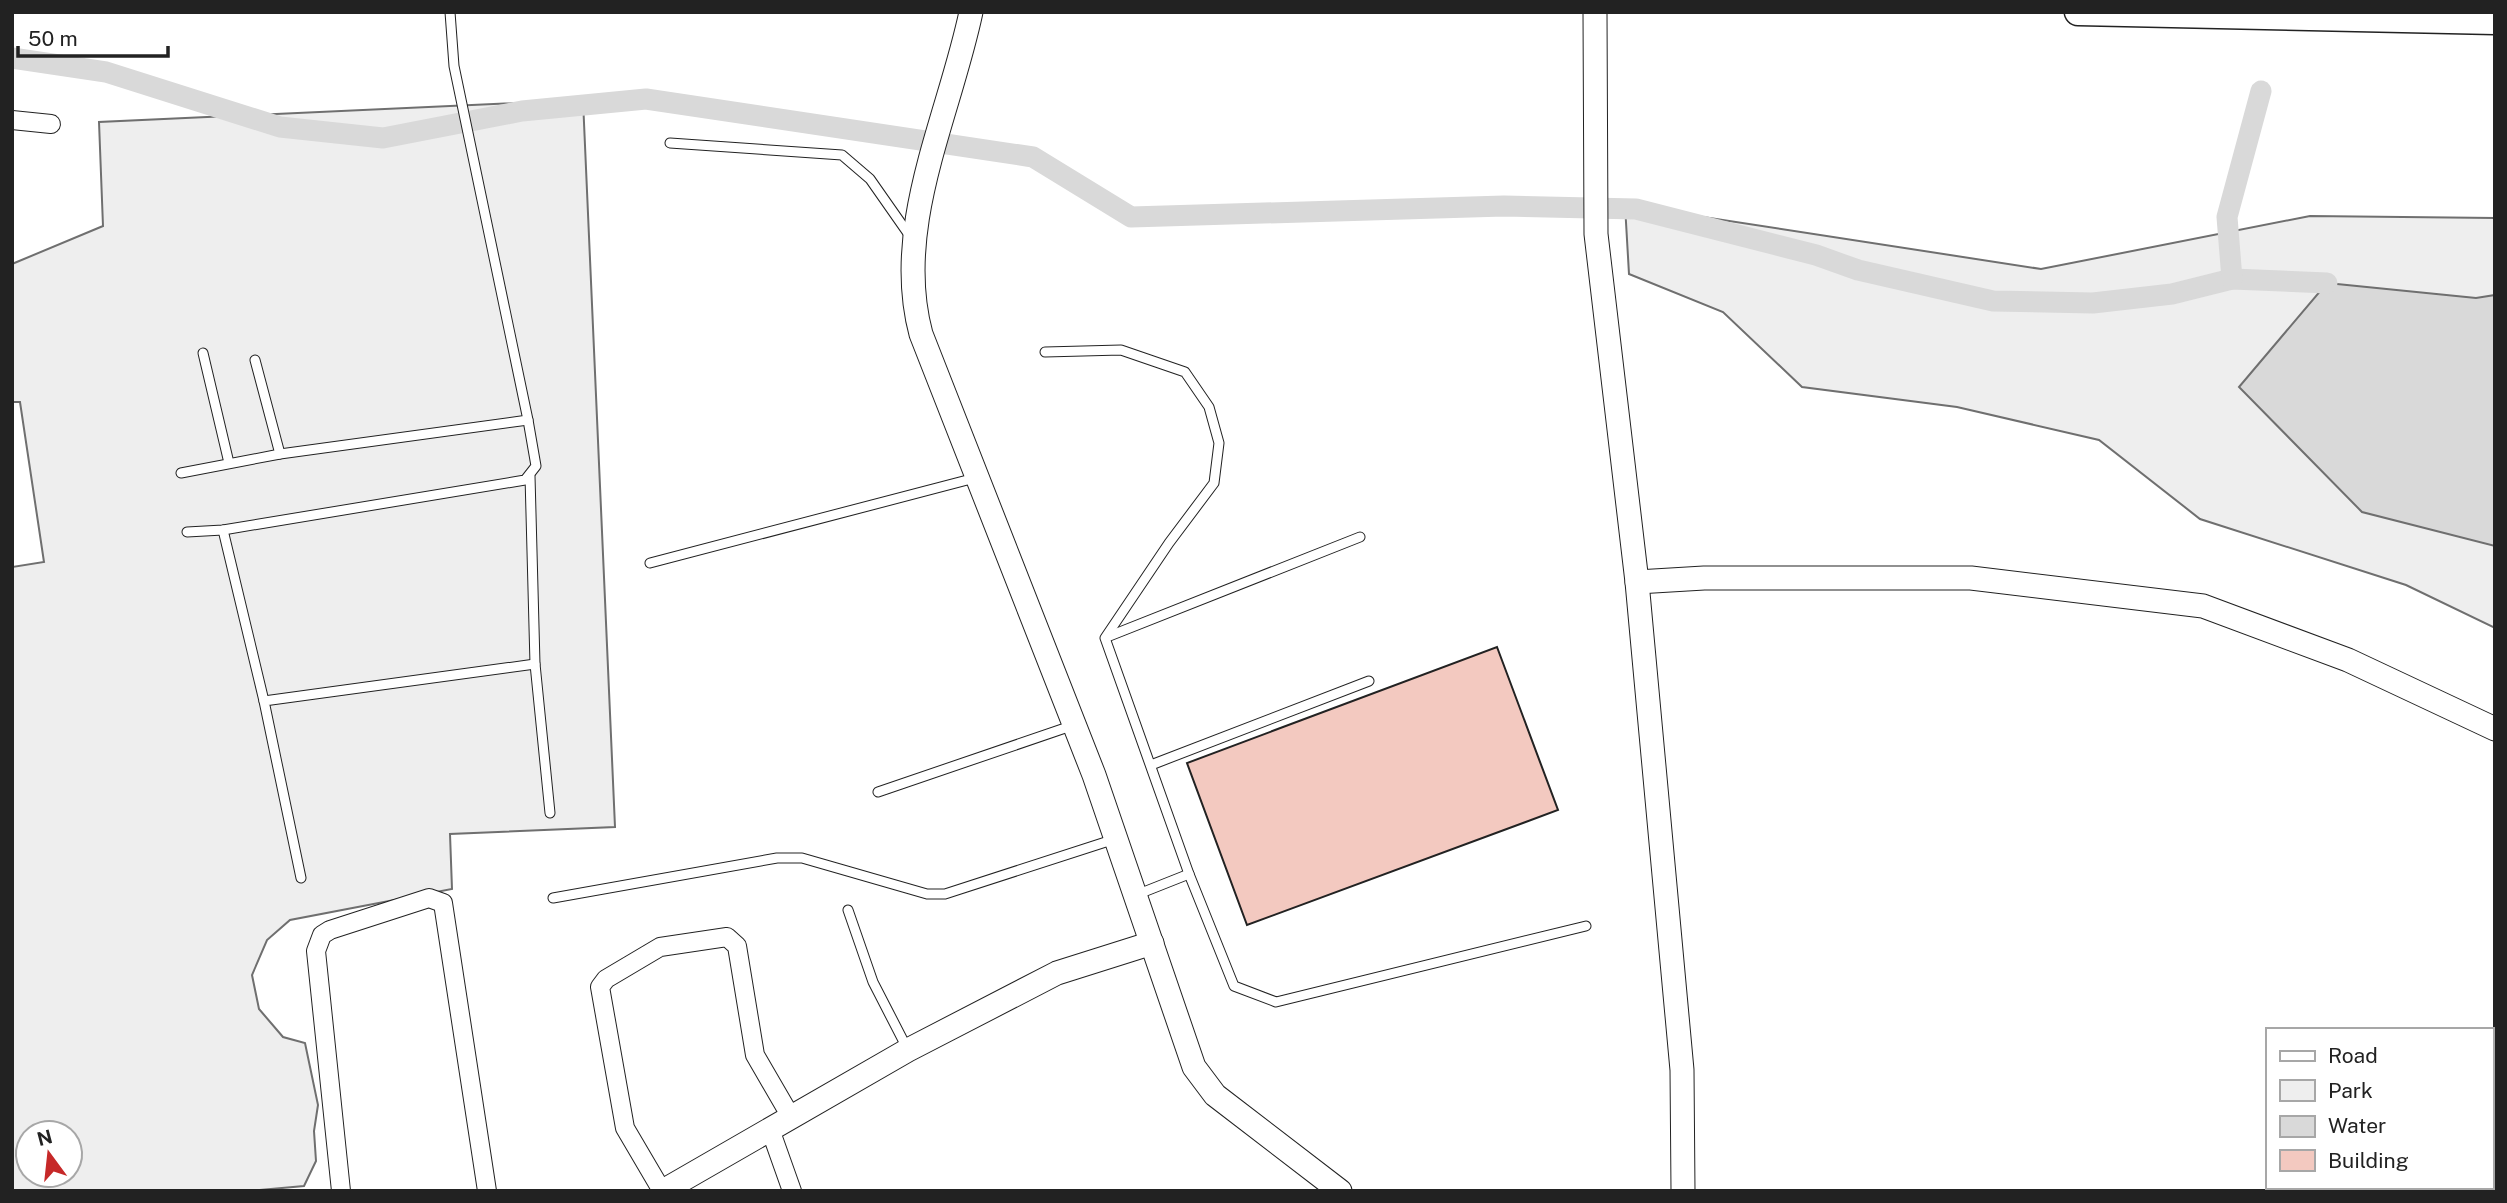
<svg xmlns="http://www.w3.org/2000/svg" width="2507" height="1203" viewBox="0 0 2507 1203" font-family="'Public Sans',sans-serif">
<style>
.green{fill:#eee;stroke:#6f6f6f;stroke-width:2;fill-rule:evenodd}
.water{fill:#d9d9d9;stroke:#6f6f6f;stroke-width:2}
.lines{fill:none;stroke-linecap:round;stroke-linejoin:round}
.canal{stroke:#d9d9d9;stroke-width:21}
.building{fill:#f3c9c0;stroke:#222;stroke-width:2}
.service-casing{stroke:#222;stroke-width:11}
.minor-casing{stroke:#222;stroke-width:20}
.tertiary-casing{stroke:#222;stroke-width:25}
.secondary-casing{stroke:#222;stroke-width:29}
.service{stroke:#fff;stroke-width:9}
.minor{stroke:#fff;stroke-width:18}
.tertiary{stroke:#fff;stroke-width:23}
.secondary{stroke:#fff;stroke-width:26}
</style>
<rect width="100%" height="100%" fill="#fff"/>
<g class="green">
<path d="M583,100L615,827L450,834L452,889L290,920L267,940L252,975L259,1009L283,1037L305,1043L318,1105L314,1131L316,1161L304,1186L248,1191H12V567L44,562L20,402H12V264L103,226L99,122ZM28,1133H70V1175H28Z"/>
<path d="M1625,205L2041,269L2310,216L2495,218V628L2406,585L2200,519L2099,440L1957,407L1802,387L1723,312L1629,274Z"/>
</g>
<path class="water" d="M2327,283L2476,298L2495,295V546L2362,512L2239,387Z"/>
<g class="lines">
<g class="canal">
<path d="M12,58L106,72L280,127L383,138L522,111L646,99L1033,157L1131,217L1504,206L1636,209L1816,255L1858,270L1993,301L2093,303L2172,294L2232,279L2327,283"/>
<path d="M2232,279L2227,217L2261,91"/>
</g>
</g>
<path class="building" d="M1497,647L1558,810L1247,925L1187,763Z"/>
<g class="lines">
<g class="service-casing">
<g id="service">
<path d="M670,143L842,155L870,179L912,239"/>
<path d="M1045,352L1121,350L1185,372L1209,407L1219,443L1214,483L1169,543L1105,638L1189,874L1234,986L1276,1002L1586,926"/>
<path d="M203,353L229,463"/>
<path d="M255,360L280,454"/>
<path d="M181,473L280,454L528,420L454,66L450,12"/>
<path d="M530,476L535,664L550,813"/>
<path d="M223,530L264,701"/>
<path d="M187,532L223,530L525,480L536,466L528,420"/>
<path d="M650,563L975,478"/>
<path d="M1107,637L1360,537"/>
<path d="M1151,765L1369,681"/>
<path d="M878,792L1074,725"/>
<path d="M301,878L264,701L535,664"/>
<path d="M1136,895L1189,874"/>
<path d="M553,898L777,858H802L927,894H945L1115,839"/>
<path d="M848,910L873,982L908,1050"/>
</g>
</g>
<g class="minor-casing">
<g id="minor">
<path d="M12,120L51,124"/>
<path d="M770,1129L792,1191"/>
<path d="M341,1191L316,951L322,935L330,930L429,898L443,903L487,1191"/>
<path d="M662,1191L625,1128L600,987L606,979L660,947L727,937L737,946L755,1055L791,1117"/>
</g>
</g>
<g class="tertiary-casing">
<g id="tertiary">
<path d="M971,12C949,117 892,227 921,334L1094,775L1194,1067L1215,1095L1340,1191"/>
<path d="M1595,12L1596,234L1637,582L1682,1070L1683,1191"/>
<path d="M1637,582L1704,578H1971L2203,606L2348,660L2495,729"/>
<path d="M663,1191L908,1050L1057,973L1152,943"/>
</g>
</g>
<g class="secondary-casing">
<path id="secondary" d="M2078,12L2495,21"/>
</g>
<use href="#service" class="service"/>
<use href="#minor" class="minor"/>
<use href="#tertiary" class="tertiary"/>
<use href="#secondary" class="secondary"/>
</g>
<rect width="2507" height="1203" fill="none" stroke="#222222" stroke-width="28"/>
<rect x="2266" y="1028" width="228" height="161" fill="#ffffff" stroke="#a7a7a7" stroke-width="2"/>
<rect x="2280" y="1051" width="35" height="10" fill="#ffffff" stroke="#a7a7a7" stroke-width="2"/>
<text x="2328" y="1063" font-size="21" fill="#222222">Road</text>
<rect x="2280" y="1080" width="35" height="21" fill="#eeeeee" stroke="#a7a7a7" stroke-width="2"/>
<text x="2328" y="1098" font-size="21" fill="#222222">Park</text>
<rect x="2280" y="1116" width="35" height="21" fill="#d9d9d9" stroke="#a7a7a7" stroke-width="2"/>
<text x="2328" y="1133" font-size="21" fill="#222222">Water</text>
<rect x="2280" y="1150" width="35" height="21" fill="#f3c9c0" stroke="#a7a7a7" stroke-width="2"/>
<text x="2328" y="1168" font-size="21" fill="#222222">Building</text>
<g transform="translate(49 1154) rotate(345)"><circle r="33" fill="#ffffff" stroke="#a7a7a7" stroke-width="2"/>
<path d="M0-5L12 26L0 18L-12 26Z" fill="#c62828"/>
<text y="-10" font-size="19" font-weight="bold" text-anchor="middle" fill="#222222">N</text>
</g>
<path d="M18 46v10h150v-10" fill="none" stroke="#222222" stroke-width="3.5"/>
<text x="28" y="46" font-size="21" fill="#222222" stroke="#ffffff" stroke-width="5" paint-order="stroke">50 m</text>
</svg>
